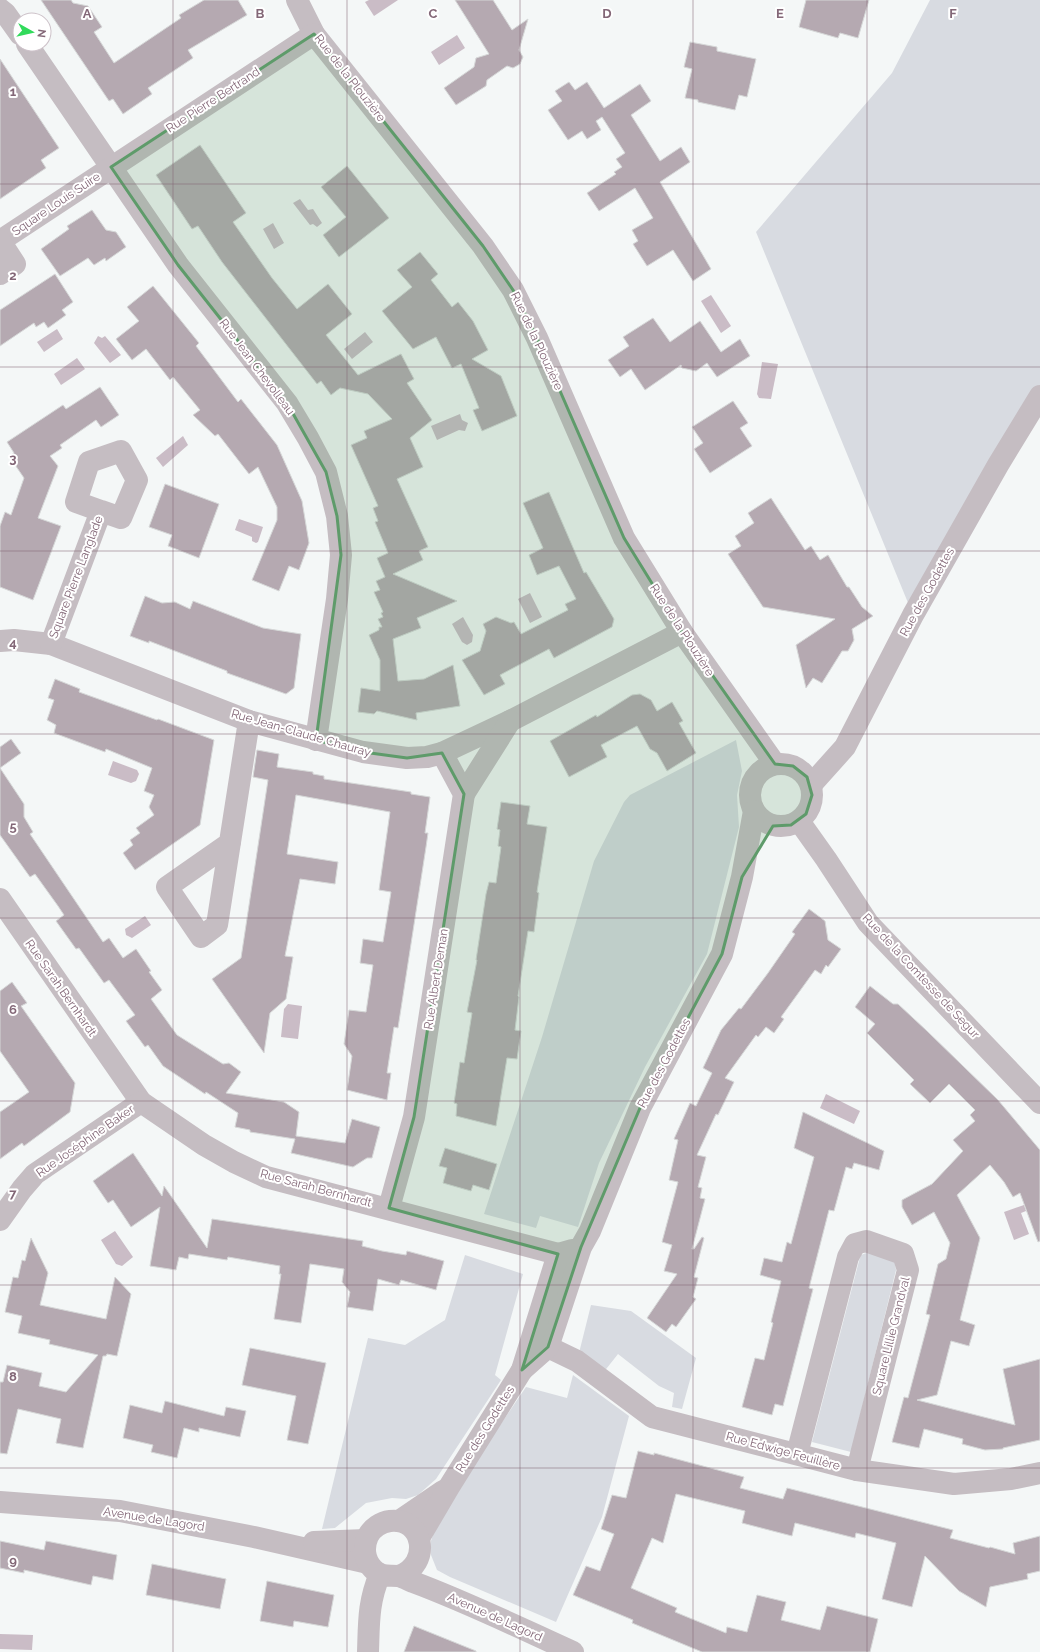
<svg xmlns="http://www.w3.org/2000/svg" width="1040" height="1652" viewBox="0 0 1040 1652" font-family="Raleway,sans-serif">
<style>
.green{fill:#d8dbe1}
.water{fill:#cabcc6}
.building{fill:#b5a9b1;stroke:#d6d8d8}
.lines{fill:none;stroke-linecap:round;stroke-linejoin:round}
.minor{stroke:#c5bdc2;stroke-width:22}
.marked{fill:#5e9b6a;fill-opacity:0.2;stroke:#5e9b6a;stroke-width:3;stroke-linejoin:round}
.grid{fill:none;stroke:#836777;stroke-width:1;stroke-opacity:0.55}
.labels{text-anchor:middle;stroke-width:4;stroke-linejoin:round;paint-order:stroke}
.street-label{font-size:12px;fill:#836777;stroke:#fff}
.grid-label{font-size:13px;text-anchor:middle;font-weight:bold;fill:#836777;stroke:#fff;stroke-width:4;stroke-linejoin:round;paint-order:stroke}
</style>
<rect width="100%" height="100%" fill="#f4f7f7"/>
<g class="green">
<path d="M930,0H1040V396L913,615L756,232L892,73Z"/>
<path d="M736,740L742,771L737,795L739,827L707,954L645,1067L599,1163L578,1227L540,1216L536,1228L484,1214L542,1037L594,861L624,802L630,795Z"/>
<path d="M869,1252L895,1262L896,1270L851,1452L812,1442L859,1261L861,1255Z"/>
<path d="M465,1255L523,1274L495,1375L501,1380L436,1479L418,1495L406,1499L392,1498L366,1503L335,1528L322,1529L368,1338L405,1345L445,1320Z"/>
<path d="M591,1305L631,1311L696,1358L682,1409L672,1407L674,1393L659,1386L618,1354L599,1378L577,1361Z"/>
<path d="M573,1375L629,1416L602,1517L556,1622L450,1577L437,1570L431,1555V1541L439,1515L526,1387L567,1398Z"/>
</g>
<g class="water">
<path d="M369,0H398L374,16L365,2Z"/>
<path d="M457,35L465,48L439,65L431,52Z"/>
<path d="M300,199L308,210L313,209L322,223L317,227L313,224L310,225L293,203Z"/>
<path d="M273,223L284,243L274,249L263,229Z"/>
<path d="M711,295L731,326L721,333L701,301Z"/>
<path d="M57,329L63,339L44,352L37,342Z"/>
<path d="M365,332L373,342L352,359L344,349Z"/>
<path d="M98,336L102,338L105,336L121,355L110,363L94,343Z"/>
<path d="M77,358L85,369L61,385L54,374Z"/>
<path d="M762,362L778,364L771,399L759,398L757,394Z"/>
<path d="M460,414L462,420L468,423L465,431L459,430L437,440L431,426Z"/>
<path d="M183,436L188,445L163,467L156,458Z"/>
<path d="M239,519L263,527L258,542L256,543L252,541V537L235,530Z"/>
<path d="M530,593L542,617L530,623L518,599Z"/>
<path d="M463,617L473,635L472,642L467,645L462,642L452,624Z"/>
<path d="M113,761L137,770L139,774L136,781L131,783L108,775Z"/>
<path d="M145,916L151,925L132,938L126,935L125,929Z"/>
<path d="M288,1004L302,1006L298,1039L281,1037L284,1009Z"/>
<path d="M826,1094L860,1111L854,1124L820,1108Z"/>
<path d="M1024,1205L1026,1211L1021,1213L1029,1234L1014,1240L1004,1212Z"/>
<path d="M115,1231L133,1257L122,1266L116,1264L101,1240Z"/>
<path d="M0,1634L33,1635L32,1650L0,1649Z"/>
</g>
<g class="building">
<path d="M41,0H71L73,3L88,6L102,27L94,32L114,63L181,18L179,15L204,0H238L247,15L188,50L193,58L148,88L152,94L123,114L113,99L109,101Z"/>
<path d="M455,0H493L512,30L528,19L519,50L523,57L520,64L513,68L507,66L487,80L486,86L456,105L444,88L474,67L476,58L489,54Z"/>
<path d="M806,0H869L858,38L840,33L838,38L799,27Z"/>
<path d="M690,42L717,47V51L756,59L747,97L739,95L735,110L698,102V100L685,98L692,69L684,67Z"/>
<path d="M0,59L59,148L41,160L46,168L0,199Z"/>
<path d="M569,82L575,90L587,82L604,108L640,84L651,101L631,115L660,161L681,147L690,162L660,182L711,269L693,281L673,250L647,266L633,244L638,241L632,230L653,218L635,188L599,211L587,193L616,174L614,172L622,167L616,159L625,153L602,117L596,121L601,130L587,139L582,131L568,140L548,110L562,101L555,91Z"/>
<path d="M200,145L246,213L233,222L272,278L297,309L328,284L352,314L326,335L358,375L401,354L414,379L407,383L432,420L410,438L423,467L397,479L428,547L419,551L423,560L393,574L457,601L417,618L421,628L393,639L398,681L424,679L453,665L460,706L416,713L417,720L377,711L374,714L358,712L361,688L380,691V660L369,635L379,630V627H382L378,619L383,617L381,613L383,612L374,592L380,590L376,581L385,577L377,558L388,553L375,522L378,521L373,508L378,506L351,445L367,438L364,431L392,419L368,394L340,388L331,395L321,381L317,384L222,262L198,226L192,229L156,175Z"/>
<path d="M347,166L389,218L339,257L323,235L346,217L321,187Z"/>
<path d="M92,210L106,230L116,232L126,247L106,261L105,258L94,265L88,258L60,276L41,249L69,229L67,226Z"/>
<path d="M420,252L438,274L431,280L452,307L458,302L473,321L488,350L472,359L501,376L517,416L482,431L473,410L479,408L461,364L452,368L436,337L413,349L382,311L412,287L397,270Z"/>
<path d="M55,274L73,302L62,310L66,315L48,328L44,322L36,327L34,323L0,346V310Z"/>
<path d="M153,286L199,343L196,346L238,402L241,399L277,445L302,501L309,543L299,570L289,566L279,591L252,580L277,520V507L258,467L249,474L218,434L215,436L193,415L200,410L173,377L170,380L146,349L132,360L116,339L139,321L127,307Z"/>
<path d="M653,318L670,342L700,321L721,352L740,339L750,356L717,377L707,363L696,371L682,368L681,365L645,390L631,369L620,377L608,360L629,346L623,337Z"/>
<path d="M100,387L119,415L101,427L96,420L60,445L62,448L50,456L58,466L38,518L61,526L33,600L0,587V526L5,512L11,515L24,478L9,456L14,453L7,442L63,405L66,409Z"/>
<path d="M733,401L748,423L740,428L752,446L710,473L694,449L703,443L692,427Z"/>
<path d="M165,484L219,504L199,558L168,546L172,535L149,527Z"/>
<path d="M549,492L584,573L586,572L614,619L612,627L554,658L549,649L500,675L505,684L484,695L462,660L480,651L486,631L483,624L496,617L511,623L514,622L521,634L568,610L565,604L576,599L559,566L537,575L529,555L543,548L523,503Z"/>
<path d="M771,498L805,550L811,546L820,560L828,555L847,587H849L862,607L873,616L852,629L854,640L848,651H842L822,683L813,678L806,688L796,645L835,619L763,607L728,554L741,546L735,536L754,523L748,513Z"/>
<path d="M145,596L162,603L175,602L190,609L193,601L263,628L301,634L294,688L286,694L227,673V671L149,641V643L130,636Z"/>
<path d="M55,679L80,689L79,692L157,720L158,719L214,740L200,825L135,870L123,853L133,845L130,840L140,833L136,828L154,815L149,807L154,795L144,791L152,768L106,749L105,752L54,733L56,725L47,720L54,700L48,698Z"/>
<path d="M640,694L651,700L657,711L672,702L683,721L679,723L696,753L667,771L657,753L650,749L637,726L601,745L607,757L569,777L550,741L596,715L597,717L632,695Z"/>
<path d="M11,739L21,753L0,768V747Z"/>
<path d="M257,750L279,754L277,767L313,772V774L324,776V779L411,792V794L430,797L425,833H428L426,847L398,1028L394,1027L387,1073H391L387,1100L347,1090L352,1056L344,1044L349,1010L366,1012L373,965L360,963L363,939L383,942L391,892L379,890L390,812L296,795L287,854L338,862L335,884L300,879L285,956L293,957L286,999L270,1013L264,1053L212,979L241,958L268,780L253,777Z"/>
<path d="M0,768L24,804V817L33,832L30,834L103,942L109,938L123,958L136,949L151,971L149,972L162,990L151,999L177,1035L223,1064L229,1063L241,1072L226,1093L284,1102L299,1112L296,1136L345,1143L352,1119L380,1127L372,1158H367L353,1167L291,1153L295,1139L250,1132V1130L235,1127L238,1113L206,1092L205,1094L163,1066L148,1045L145,1047L126,1021L135,1015L109,980L104,983L79,948L76,949L56,921L64,915L58,906L35,874L30,877L0,835Z"/>
<path d="M501,802L530,806L527,824L547,827L537,892L539,893L534,932L528,931L518,996L519,997L515,1030L521,1031L517,1059L507,1058L496,1126L456,1116L457,1104L454,1103L460,1062L464,1063L472,1013L467,1012L477,960H476L486,894L489,882L496,883L501,847L498,846L500,830L497,829Z"/>
<path d="M809,909L825,921L828,940L841,949L828,967L826,965L821,974L815,970L781,1017L784,1019L774,1033L766,1027L758,1037L756,1035L725,1078L734,1082L718,1115L716,1114L697,1155L706,1157L698,1187L702,1188L700,1198L705,1199L692,1249H694L702,1237L704,1238L694,1277L698,1278L693,1297L696,1299L676,1327L672,1324L666,1332L647,1318L677,1274L664,1271L672,1245L662,1242L678,1182L669,1180L678,1140L674,1139L690,1103L696,1106L712,1073L703,1068L721,1030L739,1008L741,1009L768,973L795,934L792,932Z"/>
<path d="M12,982L27,1003L21,1006L75,1083L70,1112L24,1146L22,1143L0,1159V1112L29,1092L0,1051V991Z"/>
<path d="M870,986L893,1004H898L927,1031L998,1100L1040,1150V1241L1038,1242L1020,1193L1013,1197L1004,1182L990,1165L957,1195L980,1238L960,1320L975,1325L969,1346L951,1341L937,1395L917,1400L1015,1425L1003,1369L1040,1359V1440L1003,1448V1449L985,1450L962,1444L963,1439L924,1429L919,1448L892,1442L904,1397L908,1398L930,1315L926,1314L938,1264L946,1259L950,1243L934,1212L912,1225L902,1207V1200L932,1184L963,1151L953,1140L975,1121L970,1115L975,1110L949,1084L930,1103L910,1084L914,1080L867,1033L875,1024L855,1007Z"/>
<path d="M803,1112L884,1151L879,1170L854,1163L852,1169L846,1167L834,1211L829,1210L809,1288L813,1289L783,1406L775,1404L772,1415L742,1407L755,1358L764,1360L773,1323L771,1322L781,1281L760,1275L764,1258L782,1262L787,1242L791,1244L814,1157L794,1148Z"/>
<path d="M445,1148L497,1164L489,1190L473,1185L471,1191L443,1183L447,1168L439,1166Z"/>
<path d="M133,1153L162,1196L164,1186L207,1248L212,1219L363,1241L362,1246L382,1251L406,1255L407,1251L444,1261L436,1290L401,1280L399,1285L378,1279L373,1311L347,1307L350,1292L342,1282L344,1269L310,1264L301,1323L274,1319L281,1274H279L280,1266L228,1257L227,1260L189,1254L188,1259L179,1257L176,1270L150,1266L160,1207L131,1227L113,1200L108,1203L93,1181Z"/>
<path d="M31,1238L48,1273L40,1305L106,1319L115,1277L131,1294L117,1356L107,1354L106,1356H103L83,1448L56,1443L61,1419L18,1409L7,1454L0,1453V1382H3L7,1365L42,1373L39,1386L66,1392L98,1355L49,1344L50,1340L18,1333L22,1316L5,1312L13,1277L18,1278L22,1260L25,1261Z"/>
<path d="M250,1348L326,1363L308,1444L287,1440L296,1396L242,1385Z"/>
<path d="M165,1401L224,1416L226,1407L246,1411L240,1437L199,1428V1432L184,1428L177,1458L151,1452L153,1445L123,1438L130,1405L162,1413Z"/>
<path d="M638,1451L654,1455V1453L744,1477L740,1488L783,1499L787,1488L953,1530L950,1538L989,1548L990,1547L1015,1554L1013,1543L1040,1536V1571L1027,1574L1028,1579L990,1587L986,1607L959,1591L925,1556L912,1607L882,1599L896,1543L856,1533L855,1538L795,1523L792,1536L742,1523L745,1511L676,1494L663,1543L652,1538L631,1588L677,1608L675,1612L726,1633L727,1627L747,1632L757,1595L786,1602L781,1620L820,1630L827,1606L878,1619L870,1652H702L632,1623L633,1620L573,1595L586,1566L600,1571L614,1534L601,1529L612,1495L626,1498Z"/>
<path d="M0,1541L44,1550L46,1541L117,1555L113,1580L93,1576L91,1585L24,1570V1573L0,1568Z"/>
<path d="M152,1564L226,1579L220,1609L146,1595Z"/>
<path d="M267,1581L334,1595L328,1627L294,1621L293,1627L260,1621Z"/>
<path d="M414,1626L476,1651V1652H404Z"/>
</g>
<g class="lines">
<g class="minor">
<path d="M297,0L314,34L483,246L513,290L537,338L624,538L682,632L775,764"/>
<path d="M0,9L5,13L20,34"/>
<path d="M27,44L178,265L287,403L308,438L326,472L337,516L341,555L337,599L316,740"/>
<path d="M0,241L314,34"/>
<path d="M0,241L15,264L0,274"/>
<path d="M0,641L14,640L51,644L249,721L363,752L407,758L427,757L442,753L510,721L682,632"/>
<path d="M51,644L101,511L121,518L137,480L121,451L89,462L76,502L101,511"/>
<circle cx="781" cy="795" r="31"/>
<path d="M811,785L845,747L913,615L998,465L1040,396"/>
<path d="M464,794L510,721"/>
<path d="M799,821L826,859L868,923L1040,1103"/>
<path d="M230,843L167,887L201,937L217,925L249,721"/>
<path d="M0,899L141,1102L204,1145L234,1162L266,1177L558,1254"/>
<path d="M389,1208L414,1117L464,794L442,753"/>
<path d="M0,1220L22,1189L35,1174L141,1102"/>
<path d="M548,1347L577,1361L652,1417L857,1470L954,1484L1011,1479L1040,1473"/>
<path d="M522,1370L548,1347L581,1247L590,1231L640,1108L722,954L742,877L754,811"/>
<path d="M797,1454L848,1257L855,1244L866,1241L903,1254L908,1270L857,1470"/>
<path d="M0,1502L120,1511L254,1537L368,1563"/>
<path d="M399,1521L443,1491"/>
<path d="M419,1538L449,1487L522,1370L558,1254L572,1250"/>
<path d="M314,1542L366,1540"/>
<path d="M399,1576C432,1564 424,1517 390,1521C381,1522 372,1528 368,1536C363,1547 364,1560 373,1569C382,1578 388,1575 398,1576C403,1577 408,1580 413,1582C467,1602 520,1628 573,1652"/>
<path d="M368,1652C369,1623 368,1602 380,1574"/>
</g>
</g>
<path class="marked" d="M314,34L483,246L513,290L537,338L624,538L682,632L775,764L793,766L807,777L812,795L806,814L791,825L773,826L742,877L722,954L640,1108L581,1247L548,1347L522,1370L558,1254L389,1208L414,1117L464,794L442,753L407,758L363,752L316,740L341,555L337,516L326,472L287,403L178,265L111,167Z"/>
<path class="grid" d="M173,0V1652M347,0V1652M520,0V1652M693,0V1652M867,0V1652M0,184H1040M0,367H1040M0,551H1040M0,734H1040M0,918H1040M0,1101H1040M0,1285H1040M0,1468H1040"/>
<g class="labels">
<g class="street-label">
<text transform="translate(350 78) rotate(52)" y="4">Rue de la Plouzière</text>
<text transform="translate(213 100) rotate(-33)" y="4">Rue Pierre Bertrand</text>
<text transform="translate(56 204) rotate(-34)" y="4">Square Louis Suire</text>
<text transform="translate(537 341) rotate(65)" y="4">Rue de la Plouzière</text>
<text transform="translate(257 367) rotate(53)" y="4">Rue Jean Chevolleau</text>
<text transform="translate(76 577) rotate(-69)" y="4">Square Pierre Langlade</text>
<text transform="translate(927 592) rotate(-61)" y="4">Rue des Godettes</text>
<text transform="translate(682 630) rotate(57)" y="4">Rue de la Plouzière</text>
<text transform="translate(301 733) rotate(16)" y="4">Rue Jean-Claude Chauray</text>
<text transform="translate(921 976) rotate(47)" y="4">Rue de la Comtesse de Segur</text>
<text transform="translate(436 979) rotate(-81)" y="4">Rue Albert Deman</text>
<text transform="translate(61 988) rotate(55)" y="4">Rue Sarah Bernhardt</text>
<text transform="translate(664 1063) rotate(-62)" y="4">Rue des Godettes</text>
<text transform="translate(85 1141) rotate(-35)" y="4">Rue Joséphine Baker</text>
<text transform="translate(316 1188) rotate(15)" y="4">Rue Sarah Bernhardt</text>
<text transform="translate(891 1336) rotate(-76)" y="4">Square Lillie Grandval</text>
<text transform="translate(485 1429) rotate(-58)" y="4">Rue des Godettes</text>
<text transform="translate(783 1451) rotate(15)" y="4">Rue Edwige Feuillère</text>
<text transform="translate(154 1519) rotate(9)" y="4">Avenue de Lagord</text>
<text transform="translate(495 1617) rotate(24)" y="4">Avenue de Lagord</text>
</g>
</g>
<g class="grid-label">
<text x="87" y="18">A</text>
<text x="260" y="18">B</text>
<text x="433" y="18">C</text>
<text x="607" y="18">D</text>
<text x="780" y="18">E</text>
<text x="953" y="18">F</text>
<text x="13" y="96">1</text>
<text x="13" y="280">2</text>
<text x="13" y="463">3</text>
<text x="13" y="647">4</text>
<text x="13" y="831">5</text>
<text x="13" y="1014">6</text>
<text x="13" y="1198">7</text>
<text x="13" y="1381">8</text>
<text x="13" y="1565">9</text>
</g>
<g transform="translate(32 32) rotate(98)"><circle r="19" fill="#ffffff" stroke="#cdc2c9"/>
<path d="M0-3L7 15L0 10L-7 15Z" fill="#31da5b"/>
<text y="-6" font-size="11" font-weight="bold" text-anchor="middle" fill="#836777">N</text>
</g>
</svg>
